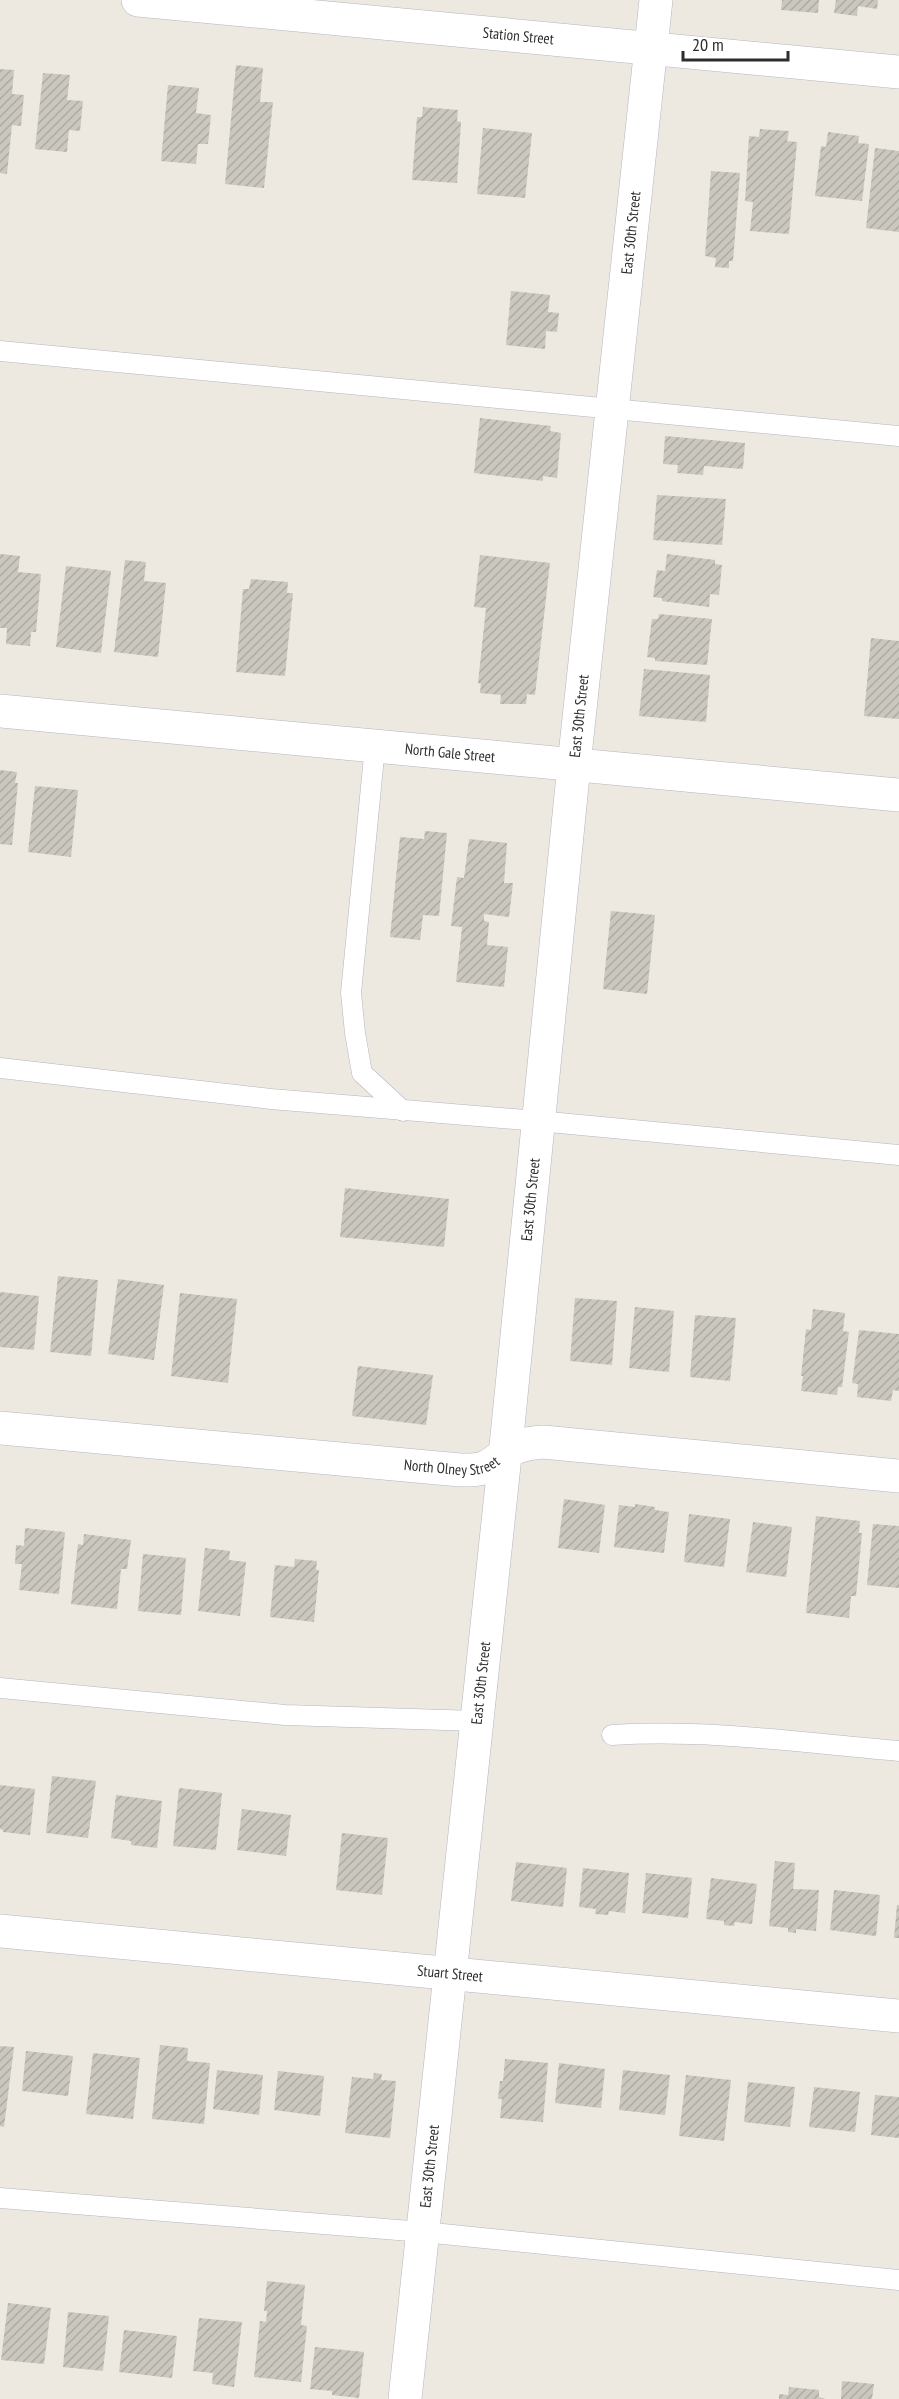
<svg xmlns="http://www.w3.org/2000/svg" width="899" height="2399" viewBox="0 0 899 2399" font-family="'PT Sans Narrow',sans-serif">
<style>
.building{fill:url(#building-hatch)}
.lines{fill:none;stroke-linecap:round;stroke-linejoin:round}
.service-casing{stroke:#b3b5c0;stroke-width:21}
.minor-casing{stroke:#b3b5c0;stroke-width:34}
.secondary-casing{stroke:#b3b5c0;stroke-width:34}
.service{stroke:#fff;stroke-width:20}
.minor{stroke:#fff;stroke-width:33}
.secondary{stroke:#fff;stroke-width:33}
.labels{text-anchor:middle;stroke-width:6;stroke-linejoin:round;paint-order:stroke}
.street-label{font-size:15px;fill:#2d2d2d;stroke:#fff}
</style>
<defs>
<pattern id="building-hatch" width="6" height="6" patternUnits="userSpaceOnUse" patternTransform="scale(1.5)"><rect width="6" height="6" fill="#cac7be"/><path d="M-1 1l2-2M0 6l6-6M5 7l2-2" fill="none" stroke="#aeaba4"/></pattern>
</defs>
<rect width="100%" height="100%" fill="#eee9e0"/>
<g class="building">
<path d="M782,0H819L818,13L781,10Z"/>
<path d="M836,0H878L877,9L858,6L857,16L834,13Z"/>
<path d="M236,65L263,68L260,102H273L264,188L225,184Z"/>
<path d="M0,69L14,70L12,94L24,95L21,126L12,125L7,174L0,173Z"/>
<path d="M43,73L70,75L67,100L83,101L80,131L69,130L67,152L35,149Z"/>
<path d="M168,85L199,88L196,113L211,115L208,144H198L196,164L161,161Z"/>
<path d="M423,107L458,110L457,121L461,122L457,183L412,180L417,117H422Z"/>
<path d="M483,128L532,133L525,198L477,194Z"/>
<path d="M760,129L789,131L787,141L797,142L789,234L750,231L753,202L745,201L749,136L759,137Z"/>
<path d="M828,132L859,136L858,143L869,144L862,201L815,196L821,146L826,147Z"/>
<path d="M875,148L899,151V232L866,228Z"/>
<path d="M711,171L740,173L733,261H729V268L715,267L716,258L705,256Z"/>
<path d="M511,291L550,295L548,312L559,313L557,332L546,331L545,349L506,345Z"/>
<path d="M480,418L551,426L550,431L561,433L557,478L543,476V481L474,473Z"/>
<path d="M665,436L745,443L743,469L704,466L703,475L677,473L678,465L663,464Z"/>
<path d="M657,495L726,499L722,545L653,540Z"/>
<path d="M0,554L20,556L18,572L41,574L36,632H31L30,646L6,644L7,628H0Z"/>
<path d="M667,554L715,560V564L722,565L719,595L710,594L709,607L662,601V598L653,597L657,570L665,571Z"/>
<path d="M480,555L550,563L535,695L527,694L526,704H500L501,695L480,693L481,684L478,683L486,608L474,607Z"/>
<path d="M125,560L146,562L144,581L166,583L158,657L114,652Z"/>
<path d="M66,566L111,571L101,653L56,647Z"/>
<path d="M251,579L288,582L287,593H293L285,676L236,672L243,589H249Z"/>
<path d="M659,614L712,619L707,665L655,661V658L647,657L652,619H658Z"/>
<path d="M871,638L899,641V719L864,716Z"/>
<path d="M644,669L710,675L706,722L639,716Z"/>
<path d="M0,770L17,772L15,783H18L12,845L0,844Z"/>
<path d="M35,786L78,790L71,857L28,852Z"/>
<path d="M425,831L447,833L439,916L423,915L420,940L390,937L400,837L424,839Z"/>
<path d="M469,839L507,843L504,883H513L509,917L484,914V921L489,922L487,945L508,947L504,987L456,982L462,927L451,926L457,877L464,878Z"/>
<path d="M611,911L655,915L647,994L603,989Z"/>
<path d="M345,1188L449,1199L444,1247L340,1237Z"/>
<path d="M58,1276L98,1280L91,1356L50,1352Z"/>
<path d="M118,1279L164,1285L154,1360L108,1354Z"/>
<path d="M0,1292L39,1296L34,1350L0,1347Z"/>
<path d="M180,1293L237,1299L228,1383L171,1376Z"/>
<path d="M575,1298L617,1301L612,1365L570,1361Z"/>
<path d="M635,1307L674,1311L669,1372L629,1368Z"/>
<path d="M813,1309L845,1313L843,1331L849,1332L842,1387H838L837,1395L801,1391L803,1376H801L806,1329L811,1330Z"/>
<path d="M695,1315L736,1318L730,1381L690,1377Z"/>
<path d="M859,1330L899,1334V1391L893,1390L891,1401L857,1397L858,1384L852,1383Z"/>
<path d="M358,1366L433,1375L426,1425L352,1416Z"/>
<path d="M564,1499L605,1505L599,1553L558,1548Z"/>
<path d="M635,1504L655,1507V1510L669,1512L664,1553L614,1547L619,1505L635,1507Z"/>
<path d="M689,1514L730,1519L724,1567L684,1562Z"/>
<path d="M816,1516L860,1521L859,1533H862L856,1596H851L849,1618L806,1613Z"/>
<path d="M753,1522L792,1527L786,1577L746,1572Z"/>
<path d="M873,1524L899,1526V1588L867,1585Z"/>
<path d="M25,1528L65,1532L59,1594L19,1590L22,1564H15L16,1545L24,1546Z"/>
<path d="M84,1534L131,1540L127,1569H121L117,1609L71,1604L78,1544L83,1545Z"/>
<path d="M205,1548L230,1551L229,1560L246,1562L240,1616L198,1611Z"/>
<path d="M143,1554L186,1558L181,1615L138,1611Z"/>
<path d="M295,1559L317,1561L316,1570H319L314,1622L270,1617L275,1565L294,1567Z"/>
<path d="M52,1776L96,1781L88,1838L46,1833Z"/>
<path d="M0,1785L35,1789L30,1835L3,1832V1830L0,1829Z"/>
<path d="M179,1788L222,1793L216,1850L173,1846Z"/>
<path d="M116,1795L162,1801L157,1848L131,1845V1841L111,1838Z"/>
<path d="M242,1809L291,1815L286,1856L237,1850Z"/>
<path d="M342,1833L388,1838L382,1895L336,1890Z"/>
<path d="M775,1861L795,1863L793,1889L819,1890L816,1931L796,1929V1933L788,1932V1928L769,1926Z"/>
<path d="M516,1862L567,1868L563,1907L511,1901Z"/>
<path d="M583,1868L629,1873L625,1913L609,1911L608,1915L595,1914L596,1909L579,1907Z"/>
<path d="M646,1873L692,1878L688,1918L642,1913Z"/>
<path d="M711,1878L757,1884L752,1924L735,1922L734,1926L724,1925V1921L706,1919Z"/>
<path d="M834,1890L880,1895L876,1936L830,1930Z"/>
<path d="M897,1905H899V1938H894Z"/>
<path d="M160,2045L188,2048L187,2061L210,2063L204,2124L152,2119Z"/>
<path d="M0,2046L14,2047L4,2127L0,2126Z"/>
<path d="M26,2051L73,2056L68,2096L22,2091Z"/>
<path d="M93,2053L140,2058L133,2119L86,2114Z"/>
<path d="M505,2059L548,2063L543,2122L500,2118L502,2099H498L500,2081H503Z"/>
<path d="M559,2063L605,2069L601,2108L555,2103Z"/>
<path d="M217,2070L263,2075L259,2115L213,2109Z"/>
<path d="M623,2070L670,2075L665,2115L619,2110Z"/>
<path d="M278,2071L324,2076L320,2116L274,2110Z"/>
<path d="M374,2073L382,2074L381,2080L396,2081L390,2138L345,2133L352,2077L373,2079Z"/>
<path d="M686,2075L731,2080L724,2141L679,2136Z"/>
<path d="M748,2082L795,2087L790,2127L744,2122Z"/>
<path d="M814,2087L860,2092L855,2132L809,2127Z"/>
<path d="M875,2095L899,2097V2138L871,2135Z"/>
<path d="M267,2281L305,2285L301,2325L307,2326L301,2382L254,2377L260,2321L266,2322L267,2311H264Z"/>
<path d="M8,2303L51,2308L44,2364L1,2360Z"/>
<path d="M68,2312L109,2316L103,2371L63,2367Z"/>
<path d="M199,2318L242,2322L234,2387L212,2384L213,2373L193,2371Z"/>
<path d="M124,2330L177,2336L172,2378L119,2372Z"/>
<path d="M315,2347L364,2352L359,2398L332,2395V2391L310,2389Z"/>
<path d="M842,2381L874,2384L872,2399H841Z"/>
<path d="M789,2387L819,2390V2397L825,2399H779V2394L788,2395Z"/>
</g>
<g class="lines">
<g class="service-casing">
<g id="service">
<path d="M0,351L899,436"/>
<path d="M375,746L351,993L355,1033L362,1073L403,1111"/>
<path d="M0,1068L271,1099L538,1121L899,1155"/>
<path d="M0,1688L285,1715L477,1721"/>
<path d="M612,1735C708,1729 804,1743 899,1751"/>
<path d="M0,2198L423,2232L899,2280"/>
</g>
</g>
<g class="minor-casing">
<g id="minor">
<path id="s1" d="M138,0L899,72"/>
<path id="s2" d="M0,711L899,795"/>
<path id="s3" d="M0,1428L460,1470C491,1471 489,1464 511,1450C520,1444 532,1443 543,1442L899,1476"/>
<path id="s4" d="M0,1931L899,2016"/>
</g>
</g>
<g class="secondary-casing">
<g id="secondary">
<path id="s5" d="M405,2399L505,1456L574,765L656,0"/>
</g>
</g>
<use href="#service" class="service"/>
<use href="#minor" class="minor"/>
<use href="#secondary" class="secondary"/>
</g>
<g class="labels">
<g class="street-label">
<text dy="5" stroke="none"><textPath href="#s1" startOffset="382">Station Street</textPath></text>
<text dy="5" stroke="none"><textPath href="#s5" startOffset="2178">East 30th Street</textPath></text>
<text dy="5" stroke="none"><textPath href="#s5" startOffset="1692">East 30th Street</textPath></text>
<text dy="5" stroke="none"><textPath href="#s2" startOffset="452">North Gale Street</textPath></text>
<text dy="5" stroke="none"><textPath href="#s5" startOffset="1206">East 30th Street</textPath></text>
<text dy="5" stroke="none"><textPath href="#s3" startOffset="454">North Olney Street</textPath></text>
<text dy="5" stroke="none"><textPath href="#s5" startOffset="720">East 30th Street</textPath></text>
<text dy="5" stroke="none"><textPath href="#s4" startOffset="452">Stuart Street</textPath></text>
<text dy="5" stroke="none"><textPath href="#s5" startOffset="234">East 30th Street</textPath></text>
</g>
</g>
<path d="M683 51v9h105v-9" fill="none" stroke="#2d2d2d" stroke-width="3"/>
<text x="692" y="51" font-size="18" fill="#2d2d2d" stroke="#ffffff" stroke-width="4.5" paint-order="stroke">20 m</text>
</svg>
